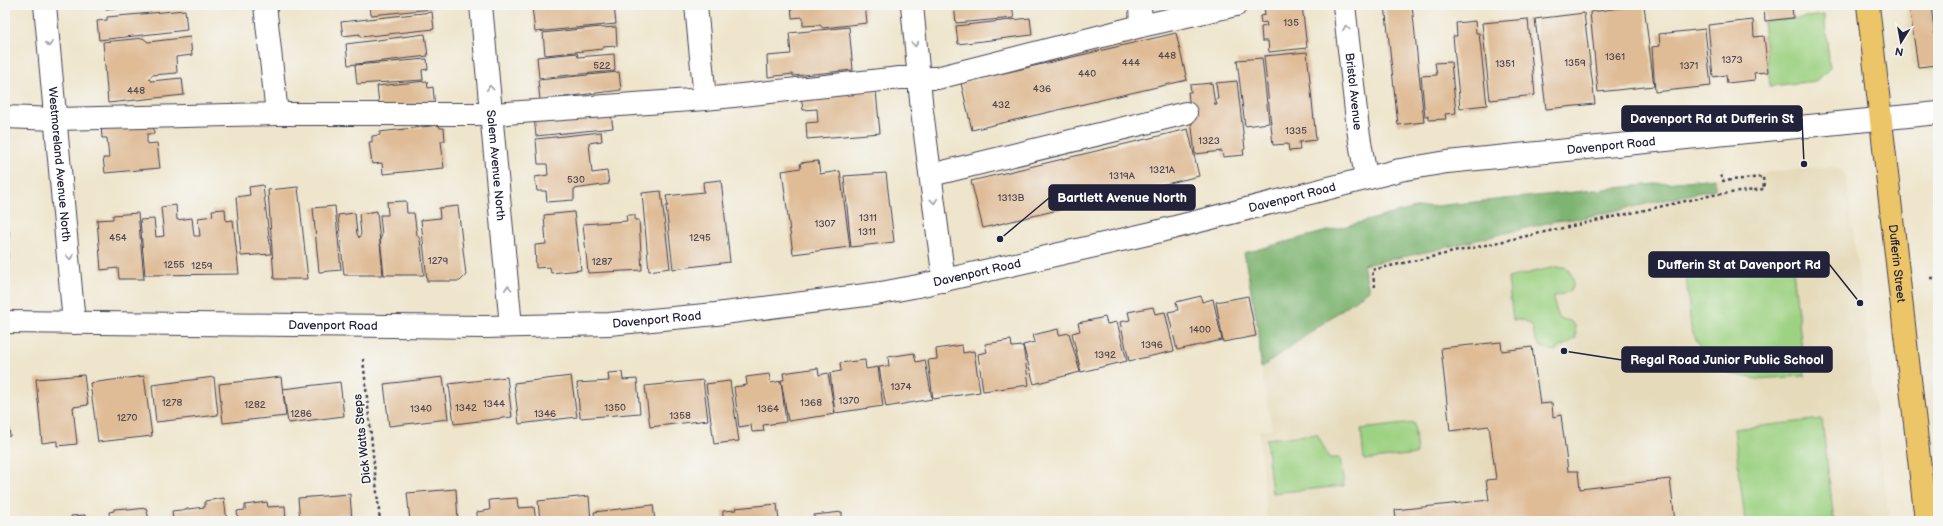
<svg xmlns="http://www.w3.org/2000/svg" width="1943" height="526" viewBox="0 0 1943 526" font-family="'Balsamiq Sans',sans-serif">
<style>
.built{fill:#e5daba}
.green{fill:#9ed283;stroke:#607a5f}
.forest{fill:#7eb471;stroke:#506b56}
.building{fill:#dfbc96}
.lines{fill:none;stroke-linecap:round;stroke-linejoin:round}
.minor-casing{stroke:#413f51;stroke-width:24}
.major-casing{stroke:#413f51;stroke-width:24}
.path{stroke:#413f51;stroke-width:2.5;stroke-dasharray:3 3;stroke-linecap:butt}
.minor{stroke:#fff;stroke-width:22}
.major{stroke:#ecc569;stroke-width:22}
.oneway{stroke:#9c9ca7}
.labels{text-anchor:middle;stroke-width:3.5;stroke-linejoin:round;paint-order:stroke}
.number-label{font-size:10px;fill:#514852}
.street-label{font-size:12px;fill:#22223b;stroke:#f6f6f2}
.leader{fill:none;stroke:#22223b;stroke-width:1.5}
.callout-dot{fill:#22223b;stroke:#f6f6f2;stroke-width:1.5}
.callout{fill:#22223b;stroke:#22223b;stroke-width:1.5}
.callout-label{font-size:13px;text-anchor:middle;font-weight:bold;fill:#fff}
</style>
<rect width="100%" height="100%" fill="#f6f6f2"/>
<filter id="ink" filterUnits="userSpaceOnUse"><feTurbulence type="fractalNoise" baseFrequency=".025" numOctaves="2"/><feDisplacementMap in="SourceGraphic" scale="8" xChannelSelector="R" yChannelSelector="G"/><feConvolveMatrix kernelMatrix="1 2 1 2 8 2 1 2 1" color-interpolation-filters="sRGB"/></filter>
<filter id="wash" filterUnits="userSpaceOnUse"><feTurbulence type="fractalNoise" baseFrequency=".012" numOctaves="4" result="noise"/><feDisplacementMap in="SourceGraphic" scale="16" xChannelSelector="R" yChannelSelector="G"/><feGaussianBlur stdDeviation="0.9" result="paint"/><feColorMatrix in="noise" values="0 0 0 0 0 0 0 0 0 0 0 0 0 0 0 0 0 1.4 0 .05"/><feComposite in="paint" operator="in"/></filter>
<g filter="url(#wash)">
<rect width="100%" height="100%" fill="#eee5cc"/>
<g class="built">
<path d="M1905,5H1938V69L1918,71L1915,69L1912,64Z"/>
<path d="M1831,166L1841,170L1845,175L1847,182L1889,521H1267L1259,430L1272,429L1261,368L1259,334L1244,253L1415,208Z"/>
</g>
<g class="green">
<path d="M1824,15L1830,68L1817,81L1770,86L1763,22Z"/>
<path d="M1791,252L1805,376L1756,379L1731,374L1713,363L1699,346L1691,328L1685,262Z"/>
<path d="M1555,267H1565C1572,273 1578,285 1568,292C1564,294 1557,295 1552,297L1559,318L1570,321L1575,325L1576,338L1555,351L1541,347L1535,339L1532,325L1523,320H1513L1508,278Z"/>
<path d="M1822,419L1834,521H1745L1734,429Z"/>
<path d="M1414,423L1417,454L1364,460L1361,429Z"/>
<path d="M1317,434L1329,458H1340L1344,486L1272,493L1266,439Z"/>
</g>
<path class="forest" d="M1715,178V189L1581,218L1555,221L1431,251L1363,265L1369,290L1261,368L1259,334L1244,253L1415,208Z"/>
<g id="blocks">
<g class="building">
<path d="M99,5H132V6L106,9L105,7H100Z"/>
<path d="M370,5H432V9L371,15Z"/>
<path d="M551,5H614L616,24L535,32L532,7Z"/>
<path d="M791,5H865L867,23L823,28L820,25L803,26V17L792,18Z"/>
<path d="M954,5H1012L1014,18L956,23Z"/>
<path d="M1264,5H1302L1307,48L1269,52L1268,41H1262L1261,27L1267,26L1266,22L1261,23L1260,16L1265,15Z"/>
<path d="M1385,5H1412L1424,122L1398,125Z"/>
<path d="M1644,5L1654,86L1598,92L1590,12Z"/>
<path d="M1764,5H1792L1793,18L1765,21Z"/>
<path d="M1909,5H1931L1938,65L1918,67Z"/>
<path d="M185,10L187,30L99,40L97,21L107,20V17Z"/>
<path d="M432,12L434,29L360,37V34L343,36L341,22Z"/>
<path d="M1584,13L1595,104L1546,109L1535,19Z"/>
<path d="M1030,18L1032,35L958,44L956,26Z"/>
<path d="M1528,19L1535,95L1490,100L1482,23Z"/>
<path d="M1753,20L1754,37L1764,36L1768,72L1754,73L1755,80L1727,83L1726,75L1713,77L1708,25Z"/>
<path d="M1475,21L1476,33H1479L1487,105L1460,108L1453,36H1457L1456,23Z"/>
<path d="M601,27V28L616,27L617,46L603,47V49L545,55L543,33Z"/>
<path d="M849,27L853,70L793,76V74L768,77L767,56L791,54L789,33Z"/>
<path d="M1705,29L1711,86L1655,92L1652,47L1660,46L1659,34Z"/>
<path d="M1176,33L1187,80L972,130L961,83Z"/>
<path d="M425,34L428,56L348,65L346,44Z"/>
<path d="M190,37L192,55L176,57L177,73L152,75L149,79L151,81L182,78L184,95L108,103L103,42L143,38L148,42Z"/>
<path d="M1307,52L1316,140L1299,142L1300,150L1289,151L1288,144L1273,145L1264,56Z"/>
<path d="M577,53L578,57L614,54L615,71L539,78L537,57Z"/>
<path d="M1262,58L1269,123L1245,126L1237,60Z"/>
<path d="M427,59L428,69L422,70L423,80L357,84L355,65Z"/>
<path d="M1451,62L1456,113L1445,114L1446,119L1428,120V116H1425L1421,76L1437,75L1435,63Z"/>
<path d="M619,72L621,90L540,100L538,80Z"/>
<path d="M427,81L428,88L433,87L435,108L380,111L377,86Z"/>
<path d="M1237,81L1245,149L1243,150L1244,155L1223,157L1222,151L1195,154L1188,92H1191L1190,85L1212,83L1215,105H1217L1216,99H1218L1216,83Z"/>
<path d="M876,91L880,133L807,139L806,123L818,122L817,109L803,110L801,96Z"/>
<path d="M610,109L613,128L536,136L534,117Z"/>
<path d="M153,121L154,134H147V144L157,143L160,168L105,173L103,158H109L107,138H102L101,124Z"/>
<path d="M439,125L440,128H444L445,141H441L444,168L383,174L382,163L372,164L369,142H372V136L380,135V132Z"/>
<path d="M1188,129L1199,176L983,228L971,181Z"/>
<path d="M601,132L602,141L589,143L592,173L607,171L609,184L574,189V200L547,202L546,191H537L535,177L548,175L547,164H538L536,139Z"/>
<path d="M818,161L820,174L840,171L850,247L793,254L782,171L801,168L800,163Z"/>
<path d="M886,173L894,242L851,247L844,176Z"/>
<path d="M721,180L730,262L673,269L666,206H668L666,196L704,192L703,182Z"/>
<path d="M263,185L271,254L241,256L236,197L250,195L249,187Z"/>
<path d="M298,187L308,279H274L268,190Z"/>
<path d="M661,191L670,268L649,271L642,193Z"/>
<path d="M406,201L407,213H414L417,235L420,239L424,275H384L380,239L382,235L380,215H388L387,202Z"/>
<path d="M176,205L177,220L192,218L194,236H200L198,218L213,216L212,210L225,209L226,221L233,220L239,274L145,275L140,220L154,219L156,237L164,236L161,207Z"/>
<path d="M335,206L341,270L319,272L313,208Z"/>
<path d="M458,206L466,275L460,281H427L421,220L440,218L439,208Z"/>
<path d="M377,211L383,275H344L338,215L355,213L357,234L359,238L361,234L359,214Z"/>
<path d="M574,212L581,270L551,273L550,267L536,268L535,245L546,244L544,215Z"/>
<path d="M138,213L144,279H119L118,268L101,270L97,220L113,219V215Z"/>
<path d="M626,215H635V220H639L642,270L588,273L583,224L627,221Z"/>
<path d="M5,231H9L7,273H5Z"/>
<path d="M1201,296L1202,302L1213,299L1222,340L1177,350L1168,312L1178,310L1176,302Z"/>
<path d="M1248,296L1256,336L1223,342L1216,302Z"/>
<path d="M1153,307L1155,314L1165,312L1174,351L1129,361L1120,322L1130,320L1128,312Z"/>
<path d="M1105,317L1107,324L1117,322L1127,361L1081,372L1072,333L1080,331L1078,323Z"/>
<path d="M1058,329L1059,335L1069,333L1080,372L1034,384L1023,345L1035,342L1033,335Z"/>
<path d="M1011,340L1012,347L1023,346L1029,385L983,391L978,354L987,352L985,344Z"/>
<path d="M1501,342L1502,351L1532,347L1540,404L1552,403L1553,417L1561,415L1568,471H1578L1580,489L1670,479L1675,521H1396L1395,510L1489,500L1486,480L1496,479L1489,426L1450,431L1441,348Z"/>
<path d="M962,345L963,353L974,351L980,392L933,399L928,360L937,359L936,349Z"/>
<path d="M914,353L916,362L925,360L932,399L886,407L879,367L889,366L888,357Z"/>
<path d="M865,360L866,369L878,367L883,406L835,413L830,373L841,371L840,363Z"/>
<path d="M818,368L819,375L828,373L835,414L788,421L781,380H784L783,373Z"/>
<path d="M622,372L623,380L637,379L640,413L580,418L577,383L609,381L608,373Z"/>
<path d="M769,374L771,383L781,381L786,422L763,425L764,431L752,432L751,425L739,427L734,387L747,385L746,377Z"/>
<path d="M84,375L88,405L73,407L77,444L57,446V441L42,443L36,379Z"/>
<path d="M144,376L152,436L98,442L90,383Z"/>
<path d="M571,376L577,417L519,424L514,383Z"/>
<path d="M214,377L218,415L156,422L152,385Z"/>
<path d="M281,377L286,416L223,423L219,384Z"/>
<path d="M443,377L448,419L389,426L384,384Z"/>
<path d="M507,377L512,417L454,424L449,384Z"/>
<path d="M703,380L708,420L650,427L645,386Z"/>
<path d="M730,381L739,441L714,444L706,384Z"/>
<path d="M340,382L344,416L288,423L283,389Z"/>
<path d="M5,400L10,436L5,437Z"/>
<path d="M456,489L458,521H410L407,493Z"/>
<path d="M350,494L352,521H300L298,498Z"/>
<path d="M589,496L591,521H540L538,501Z"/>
<path d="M224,498L227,521H173L172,511L205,507V501Z"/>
<path d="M517,498L518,508L534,507L536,521H477V512L490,510L489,500Z"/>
<path d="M267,502L268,507L285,506L286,521H238L237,511L245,510V505Z"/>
<path d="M777,504L779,521H723V511L736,510L735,508Z"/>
<path d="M653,505L655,521H595L594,512Z"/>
<path d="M128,508V510L146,508L149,519L158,518L159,521H110L109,512L114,511V509Z"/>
<path d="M842,512V521H815L814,515Z"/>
<path d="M85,515V521H72L71,516Z"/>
</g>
</g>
</g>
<g filter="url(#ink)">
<use href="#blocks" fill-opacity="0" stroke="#413f51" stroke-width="1"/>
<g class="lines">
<g class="minor-casing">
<g id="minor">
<path id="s1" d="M45,5L74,323"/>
<path d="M265,5L277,114"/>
<path id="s2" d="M481,5L511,326"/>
<path d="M696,5L705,99"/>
<path d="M912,5L922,111L944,281"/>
<path d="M1140,5L1141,26"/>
<path id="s3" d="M1344,5L1358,129L1366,178"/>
<path d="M5,117L56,119L277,114H493L705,99L900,78H937L1141,26L1236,5"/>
<path d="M931,175L1186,113"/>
<path id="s4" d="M5,322L486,327L609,324L716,314L881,293L918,286L1152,233L1400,170L1447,162L1938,113"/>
</g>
</g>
<g class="major-casing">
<g id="major">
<path id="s5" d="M1868,5L1926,521"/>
</g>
</g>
<g class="path">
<path d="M1931,278H1936L1938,275"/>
<path d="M1375,287L1372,270L1713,195L1764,189L1763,177L1722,181L1721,172"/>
<path d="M363,359L380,521"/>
</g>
<use href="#minor" class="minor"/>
<use href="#major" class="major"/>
</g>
<defs><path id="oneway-chevron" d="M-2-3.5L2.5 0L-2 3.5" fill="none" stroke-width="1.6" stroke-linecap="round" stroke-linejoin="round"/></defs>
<g class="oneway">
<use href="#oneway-chevron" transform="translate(1346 28) rotate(-97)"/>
<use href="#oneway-chevron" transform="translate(49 44) rotate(84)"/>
<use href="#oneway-chevron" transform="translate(915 44) rotate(85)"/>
<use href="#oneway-chevron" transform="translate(490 88) rotate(-96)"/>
<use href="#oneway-chevron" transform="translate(934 201) rotate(84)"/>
<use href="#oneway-chevron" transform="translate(70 257) rotate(85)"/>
<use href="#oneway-chevron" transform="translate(508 288) rotate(-94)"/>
</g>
</g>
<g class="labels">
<g class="number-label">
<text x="1291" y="26">135</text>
<text x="1167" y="59">448</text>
<text x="1615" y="60">1361</text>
<text x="1732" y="63">1373</text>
<text x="1131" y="66">444</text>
<text x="1575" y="66">1359</text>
<text x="1505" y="67">1351</text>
<text x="602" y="69">522</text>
<text x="1689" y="69">1371</text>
<text x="1087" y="77">440</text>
<text x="1042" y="92">436</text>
<text x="136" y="94">448</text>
<text x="1001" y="108">432</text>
<text x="1296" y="134">1335</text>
<text x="1209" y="144">1323</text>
<text x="1162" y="173">1321A</text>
<text x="1122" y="179">1319A</text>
<text x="576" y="183">530</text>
<text x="1011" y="201">1313B</text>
<text x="868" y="221">1311</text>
<text x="825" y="227">1307</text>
<text x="867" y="235">1311</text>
<text x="118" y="241">454</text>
<text x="700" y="241">1295</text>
<text x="438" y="264">1279</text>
<text x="602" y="265">1287</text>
<text x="174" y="268">1255</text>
<text x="202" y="269">1259</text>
<text x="1200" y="333">1400</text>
<text x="1152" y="348">1396</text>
<text x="1105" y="358">1392</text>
<text x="901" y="390">1374</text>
<text x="849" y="404">1370</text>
<text x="172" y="406">1278</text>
<text x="811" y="406">1368</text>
<text x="494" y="407">1344</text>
<text x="255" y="408">1282</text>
<text x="466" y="411">1342</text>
<text x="615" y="411">1350</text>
<text x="421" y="412">1340</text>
<text x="768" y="412">1364</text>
<text x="301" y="417">1286</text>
<text x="545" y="417">1346</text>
<text x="680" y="419">1358</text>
<text x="127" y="421">1270</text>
</g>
<g class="street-label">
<text dy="4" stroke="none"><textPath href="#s3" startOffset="87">Bristol Avenue</textPath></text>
<text dy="4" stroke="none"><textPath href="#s4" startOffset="1624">Davenport Road</textPath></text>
<text dy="4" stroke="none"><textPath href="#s1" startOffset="160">Westmoreland Avenue North</textPath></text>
<text dy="4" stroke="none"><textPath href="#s2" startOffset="161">Salem Avenue North</textPath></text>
<text dy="4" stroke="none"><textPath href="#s4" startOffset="1300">Davenport Road</textPath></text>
<text dy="4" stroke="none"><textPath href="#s5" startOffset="260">Dufferin Street</textPath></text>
<text dy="4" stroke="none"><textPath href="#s4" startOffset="976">Davenport Road</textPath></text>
<text dy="4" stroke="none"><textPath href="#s4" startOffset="652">Davenport Road</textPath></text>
<text dy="4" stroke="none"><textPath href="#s4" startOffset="328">Davenport Road</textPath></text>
<text transform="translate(362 439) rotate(-96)" y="4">Dick Watts Steps</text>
</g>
</g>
<path class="leader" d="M1804 164L1802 119M1000 239L1049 198M1860 303L1829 264M1564 351L1622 360"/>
<g class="callout-dot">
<circle cx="1804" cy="164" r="4"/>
<circle cx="1000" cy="239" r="4"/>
<circle cx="1860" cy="303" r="4"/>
<circle cx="1564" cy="351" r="4"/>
</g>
<g class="callout">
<rect x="1622" y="106" width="180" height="25" rx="4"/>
<rect x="1049" y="185" width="146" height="25" rx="4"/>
<rect x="1649" y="252" width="180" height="25" rx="4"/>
<rect x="1622" y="347" width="210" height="25" rx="4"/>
</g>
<g class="callout-label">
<text x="1712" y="123">Davenport Rd at Dufferin St</text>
<text x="1122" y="202">Bartlett Avenue North</text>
<text x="1739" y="269">Dufferin St at Davenport Rd</text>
<text x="1727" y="364">Regal Road Junior Public School</text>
</g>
<rect width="1943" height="526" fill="none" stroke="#f6f6f2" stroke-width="20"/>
<g transform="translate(1901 42) rotate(191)" stroke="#f6f6f2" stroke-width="3" paint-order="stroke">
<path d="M0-3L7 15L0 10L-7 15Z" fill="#22223b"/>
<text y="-6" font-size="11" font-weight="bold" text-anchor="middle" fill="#22223b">N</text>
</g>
</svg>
